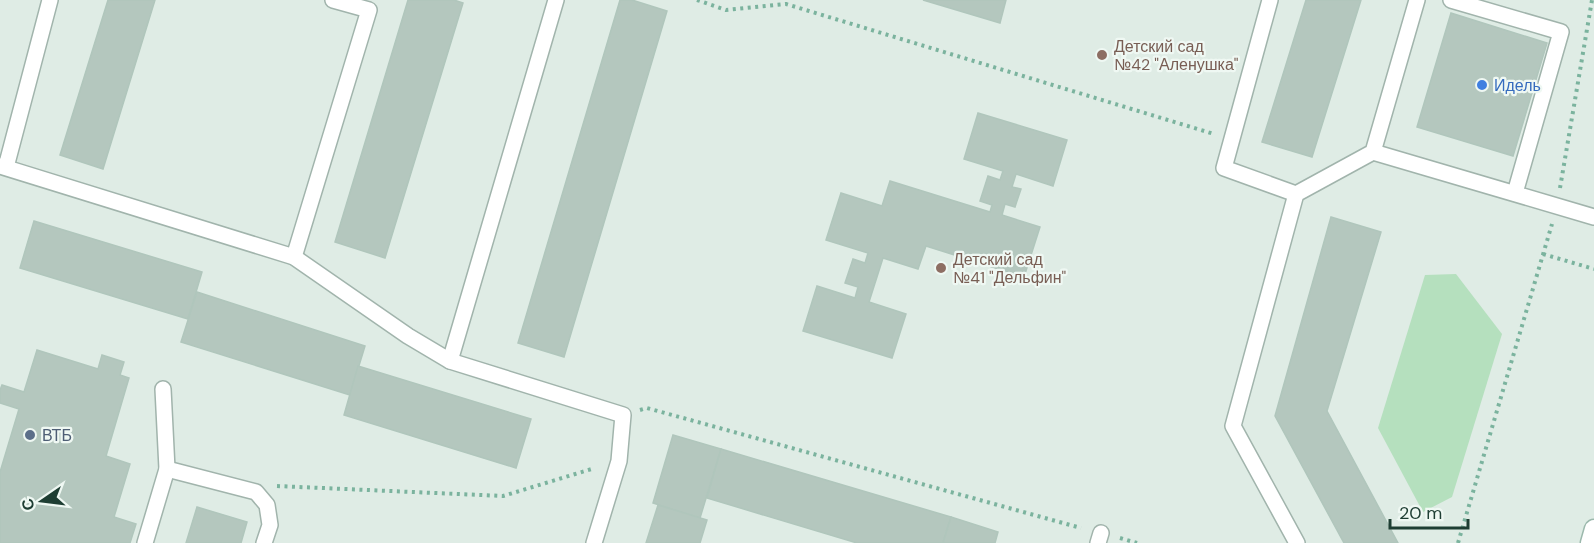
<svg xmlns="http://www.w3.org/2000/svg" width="1594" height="543" viewBox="0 0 1594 543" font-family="'DM Sans',sans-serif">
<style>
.green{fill:#b5e0be}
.building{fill:#b4c7be;stroke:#b0c6bc;stroke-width:1.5}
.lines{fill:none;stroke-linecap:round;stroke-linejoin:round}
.lane-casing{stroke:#a1b4ac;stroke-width:18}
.secondary-casing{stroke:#9cb9ad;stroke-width:21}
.path{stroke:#7bb39e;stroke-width:4;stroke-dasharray:3 4.5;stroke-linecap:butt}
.lane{stroke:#fff;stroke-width:15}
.secondary{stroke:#fff;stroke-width:18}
.education-dot{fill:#8d6e63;stroke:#eff8f3;stroke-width:2}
.shop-dot{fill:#3f7fe0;stroke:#eff8f3;stroke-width:2}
.service-dot{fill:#5c6f8a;stroke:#eff8f3;stroke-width:2}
.labels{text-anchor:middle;stroke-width:4.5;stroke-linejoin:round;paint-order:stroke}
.education-label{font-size:16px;fill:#785e54;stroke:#eff8f3;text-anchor:start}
.shop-label{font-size:16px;fill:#366cbe;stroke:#eff8f3;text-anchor:start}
.service-label{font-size:16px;fill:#4e5e75;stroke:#eff8f3;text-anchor:start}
</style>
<rect width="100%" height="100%" fill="#dfece5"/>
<path class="green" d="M1456,274L1502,334L1452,497L1423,512L1378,428L1425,275Z"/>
<g class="building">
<path d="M108,0H155L103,169L60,155Z"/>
<path d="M408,0H454L463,3L385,258L335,242Z"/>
<path d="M620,0H632L667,11L564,357L518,343Z"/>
<path d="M923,0H1006L1000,23Z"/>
<path d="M1306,0H1361L1312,157L1262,142Z"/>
<path d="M1451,13L1547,43L1513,156L1417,127Z"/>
<path d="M978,113L1067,140L1053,186L1016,174L1012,187L1021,189L1015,207L1005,204L1002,215L1040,227L1024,277L926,246L918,269L883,258L869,302L906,314L892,358L803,331L817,286L855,298L858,287L845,283L853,259L865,263L868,253L826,240L841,193L882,206L890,181L990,212L992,205L980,201L988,176L1000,180L1003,171L964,159Z"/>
<path d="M1331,217L1381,232L1327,411L1398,543H1344L1275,416Z"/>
<path d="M34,221L202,272L188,319L20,268Z"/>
<path d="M197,292L365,346L350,395L181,342Z"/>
<path d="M37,350L98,369L102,355L124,362L120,375L129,378L106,456L130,464L114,517L136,524L130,543H0V472L19,409L0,403V390L2,385L24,392Z"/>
<path d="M358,366L531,419L516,468L344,415Z"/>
<path d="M673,435L721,449L700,518L653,503Z"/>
<path d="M721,449L951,517L943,543H857L707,498Z"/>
<path d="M658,505L707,520L700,543H646Z"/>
<path d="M197,507L247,522L241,543H186Z"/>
<path d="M951,517L998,532L995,543H943Z"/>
</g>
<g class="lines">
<g class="lane-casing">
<g id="lane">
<path d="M556,0L450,361L623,415L619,461L594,543"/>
<path d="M1270,0L1224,168L1296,194"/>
<path d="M1451,0L1561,32L1515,193"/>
<path d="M1373,152L1594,217"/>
<path d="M0,166L294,257L408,336L450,361"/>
<path d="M6,167L50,0"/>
<path d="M294,257L369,10L333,0"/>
<path d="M167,469L256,492L267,505L270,525L264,543"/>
<path d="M145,543L167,469L163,389"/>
<path d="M1098,543L1101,533"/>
<path d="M1297,543L1233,426L1296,194L1373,152L1417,0"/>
</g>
</g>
<g class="secondary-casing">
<path id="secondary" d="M1590,543L1594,529"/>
</g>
<g class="path">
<path d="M697,0L726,10L786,4L1214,134"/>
<path d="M1560,188L1592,0"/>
<path d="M1543,254L1594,269"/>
<path d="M640,410L647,408L1081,528"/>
<path d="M277,486L503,496L595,468"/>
<path d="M1120,538L1137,543"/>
<path d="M1458,543L1552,224"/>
</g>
<use href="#lane" class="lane"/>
<use href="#secondary" class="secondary"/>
</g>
<g class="education-dot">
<circle cx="1102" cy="55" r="6"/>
<circle cx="941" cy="268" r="6"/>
</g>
<circle class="shop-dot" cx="1482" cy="85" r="6"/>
<circle class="service-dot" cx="30" cy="435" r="6"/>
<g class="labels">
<g class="education-label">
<text x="1114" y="52">Детский сад<tspan x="1114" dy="18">№42 "Аленушка"</tspan></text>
<text x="953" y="265">Детский сад<tspan x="953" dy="18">№41 "Дельфин"</tspan></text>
</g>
<g class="shop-label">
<text x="1494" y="91">Идель</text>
</g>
<g class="service-label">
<text x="42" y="441">ВТБ</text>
</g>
</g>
<g transform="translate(42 501) rotate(256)" stroke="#eff8f3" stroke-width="4.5" paint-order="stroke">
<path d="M0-4.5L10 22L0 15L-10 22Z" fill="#1e3e33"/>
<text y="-9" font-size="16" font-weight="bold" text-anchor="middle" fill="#1e3e33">С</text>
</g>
<path d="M1390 519v9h78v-9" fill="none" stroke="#1e3e33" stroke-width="3"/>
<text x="1399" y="519" font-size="18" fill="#1e3e33" stroke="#eff8f3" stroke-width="4.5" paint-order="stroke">20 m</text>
</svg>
